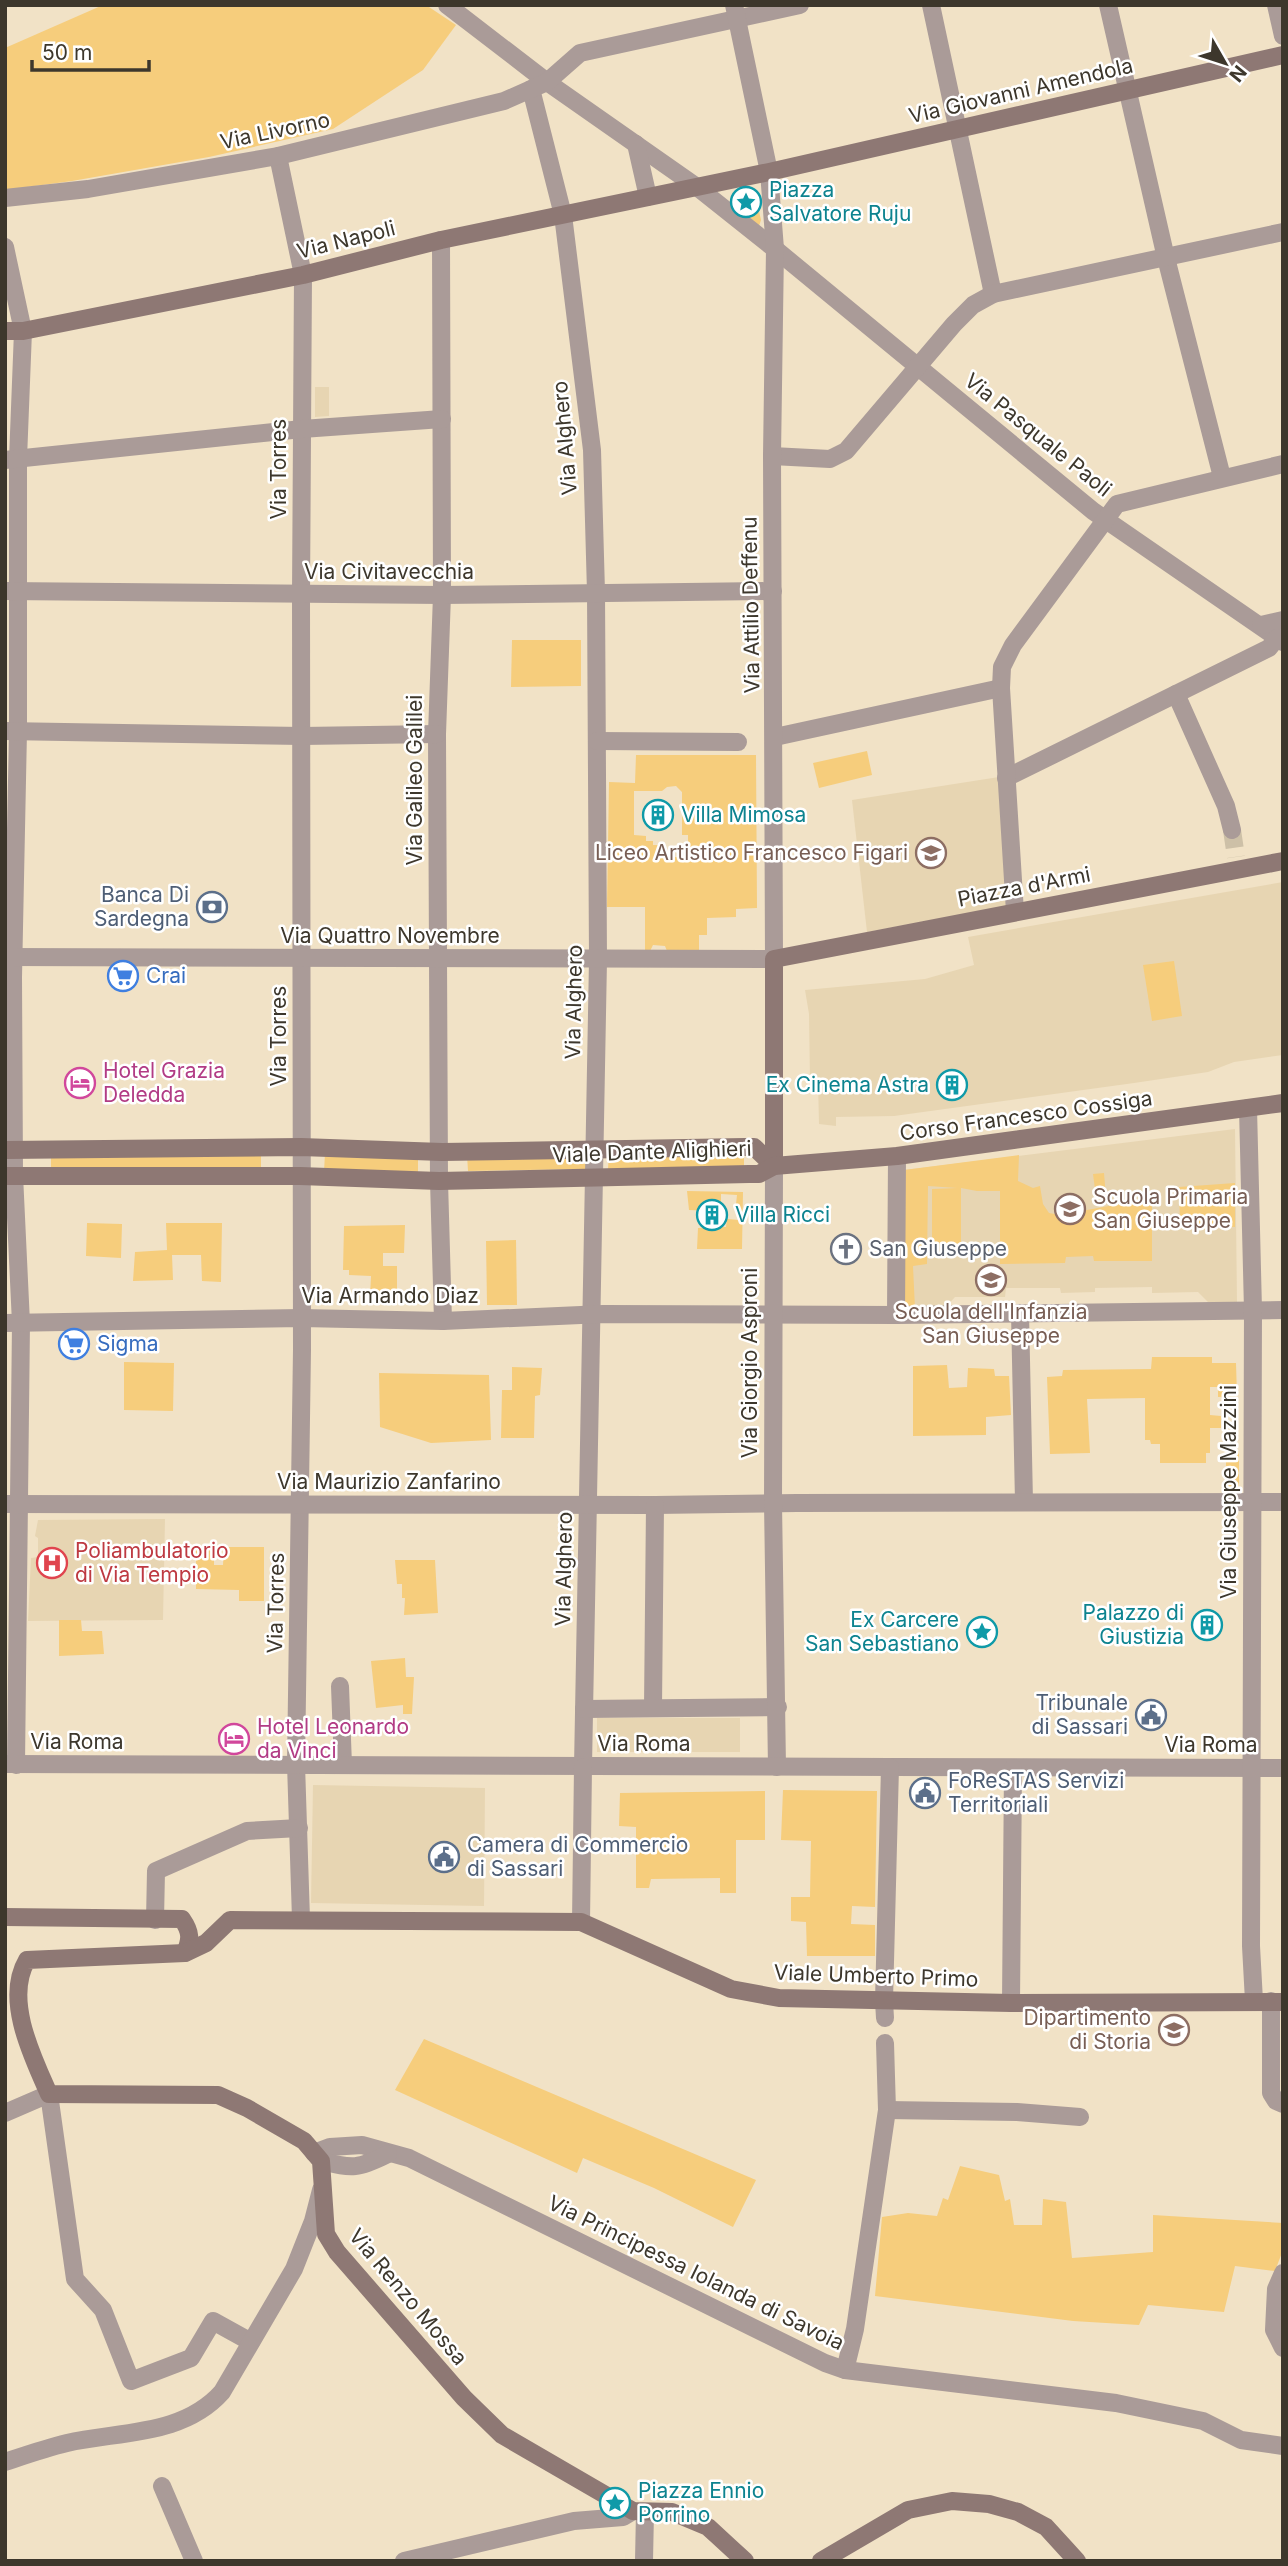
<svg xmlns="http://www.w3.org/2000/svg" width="1288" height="2566" viewBox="0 0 1288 2566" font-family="Inter,sans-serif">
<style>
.built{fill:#e7d5b2}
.green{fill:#f6cd7c;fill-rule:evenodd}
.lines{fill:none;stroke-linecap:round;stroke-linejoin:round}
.minor-tunnel{stroke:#cdc0a7;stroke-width:18;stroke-dasharray:18 9;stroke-linecap:butt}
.minor{stroke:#aa9b98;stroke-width:18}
.tertiary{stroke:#aa9b98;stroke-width:18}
.secondary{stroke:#8e7874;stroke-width:18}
.labels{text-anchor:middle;stroke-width:5;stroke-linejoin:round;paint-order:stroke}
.street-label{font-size:21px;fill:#3d372c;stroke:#fff}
.culture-label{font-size:21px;fill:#0d838f;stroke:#fff;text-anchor:start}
.education-label{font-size:21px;fill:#785e54;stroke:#fff;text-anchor:end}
.service-label{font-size:21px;fill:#4e5e75;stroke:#fff;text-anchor:end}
.shop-label{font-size:21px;fill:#366cbe;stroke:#fff;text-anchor:start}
.hotel-label{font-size:21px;fill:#b23c85;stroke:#fff;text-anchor:start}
.worship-label{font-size:21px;fill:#5b616d;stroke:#fff;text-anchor:start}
.health-label{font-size:21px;fill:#be3a42;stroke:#fff;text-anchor:start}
</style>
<rect width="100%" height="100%" fill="#f1e2c6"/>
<g class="built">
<path d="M315,387H329V416L315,417Z"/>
<path d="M999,777L1006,906L867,932L852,800Z"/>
<path d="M1283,882V1055L1234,1062L1208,1072L1134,1083L894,1116L836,1117V1126L819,1124L818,1080H810L809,1014L805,990L925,979L974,965L968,937Z"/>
<path d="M1235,1129L1237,1302H1208L1198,1292L1152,1293V1287L1095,1288V1292L1061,1293L1060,1288H1006L1005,1297H955L945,1308L904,1309V1170Z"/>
<path d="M165,1519L163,1620L28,1621L31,1558L38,1557V1538L35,1536L38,1520Z"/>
<rect x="597" y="1718" width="143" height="34"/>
<path d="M313,1785L485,1788L484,1906L311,1903Z"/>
</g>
<g class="green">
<path d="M103,5H426L456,25L423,70L333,129L209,157L72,181L5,190V48Z"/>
<path d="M756,198L761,220L759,226L735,204Z"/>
<path d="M512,640H581V686L511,687Z"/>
<path d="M867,751L872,775L819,788L813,763Z"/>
<path d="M636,755H756L757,908L736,909V917L707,918V935H699V950L667,951L665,946L653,945L650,951H645V907H607L609,782L635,783ZM676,786L682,792V835H688V857H666V852L660,851V845H653V841H646V836L634,835V791H662L667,787Z"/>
<path d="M1174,961L1182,1016L1152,1021L1143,965Z"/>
<path d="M51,1151L261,1155V1171L51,1168Z"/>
<path d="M325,1153L418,1157V1175L324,1172Z"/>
<path d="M588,1153V1169L468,1171L467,1155Z"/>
<path d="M609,1154L744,1156V1170L608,1169Z"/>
<path d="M1019,1155L1018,1181L1033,1188L1040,1186L1043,1204L1049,1213L1060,1215L1152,1198V1261H1094L1093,1256L1066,1257L1065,1263L1000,1264V1191H977L961,1188V1244L932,1242V1189L957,1188L928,1186L927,1264L913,1266L915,1309H904V1170Z"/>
<path d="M1104,1173L1106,1197H1096L1093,1174Z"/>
<path d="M1235,1183V1227L1180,1222L1179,1187Z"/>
<path d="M687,1191L743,1192L742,1249H697L698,1228L726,1227L727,1219L739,1220L740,1205L736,1204L737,1195L721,1194V1202H713L712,1211L689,1210Z"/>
<path d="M87,1223L122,1224L121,1258L86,1256Z"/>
<path d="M166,1223H222L221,1282L202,1281L201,1255H172L173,1280L133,1281L135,1252L167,1250Z"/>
<path d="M405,1225L404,1253H383V1266H397V1298L370,1297L371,1276L349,1275V1270H343L344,1226Z"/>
<path d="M516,1240L517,1305H487L486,1241Z"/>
<path d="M1152,1357H1212V1363H1236L1237,1396L1218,1397V1387H1210V1415L1221,1416V1428H1210V1453H1206V1463H1160V1444H1151L1150,1440H1145V1398L1087,1399L1090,1453L1050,1454L1047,1377L1062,1376L1063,1370L1151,1369Z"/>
<path d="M124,1362L174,1363L173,1411L124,1410Z"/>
<path d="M947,1365L949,1388L967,1387L968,1368L994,1369L995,1376H1009L1011,1415L986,1417V1435L913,1436V1366Z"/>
<path d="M512,1367L542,1368L540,1395L535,1396L534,1438H501L502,1390H512Z"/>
<path d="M379,1373L489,1375L491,1440L431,1443L380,1427Z"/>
<rect x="1226" y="1451" width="13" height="42"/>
<path d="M224,1547H264V1601H239V1590L196,1589V1548L214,1549V1565H223Z"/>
<path d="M395,1560H435L438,1613L404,1615L405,1598H402V1584H397Z"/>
<path d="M59,1620H81L82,1631H102L104,1654L59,1656Z"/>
<path d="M405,1658L406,1677H414L412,1714H403V1705L376,1708L371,1661Z"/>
<path d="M783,1790L877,1791L875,1907L852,1906L851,1924L875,1925V1956H807L806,1922L791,1921V1897H810L811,1841L781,1840Z"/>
<path d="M765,1791V1840H736V1893H720V1878L651,1879L649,1888H636V1827L619,1826L620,1793Z"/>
<path d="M424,2039L756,2180L733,2227L654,2188L583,2158L577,2173L395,2090Z"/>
<path d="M960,2166L999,2175L1005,2201L1010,2199L1014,2225H1042L1043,2199L1066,2202L1072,2258L1153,2252V2215L1283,2223V2250L1275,2271L1235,2266L1224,2312L1148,2305L1139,2325L1073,2321L875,2296L882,2217L908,2213L937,2216L943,2198L948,2200Z"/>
</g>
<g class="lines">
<path class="minor-tunnel" d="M1232,830L1236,857"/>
<g class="minor">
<path d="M447,5L547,82L697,187"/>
<path d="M931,5L993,294"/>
<path d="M1108,5L1166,258L1222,477"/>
<path d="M531,89L563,215L592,450L596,592L598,960L583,1767"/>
<path d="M636,144L648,197"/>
<path d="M278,156L303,275L301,595L302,1349L296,1764L301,1919"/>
<path d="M5,198L88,189L278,156L504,101L547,82L580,53L800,5"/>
<path d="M441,240L442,595L437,734L439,1181L443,1321"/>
<path d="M5,247L23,331L18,459V731L13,977L14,1175L21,1323L16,1765"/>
<path d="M775,249L1093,511L1283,642"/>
<path d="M772,456L830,459L846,451L954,324L973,305L993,294L1283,232"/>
<path d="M5,460L302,429L442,419"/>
<path d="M5,591L442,595L773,591"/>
<path d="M1261,625L1283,620"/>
<path d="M1176,694L1226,806L1232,830"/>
<path d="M5,731L302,736L437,734"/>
<path d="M775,737L1001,688"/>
<path d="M597,741L738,742"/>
<path d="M1006,778L1269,648L1277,638"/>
<path d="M1015,912L1001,688L1002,667L1013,645L1117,504L1283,464"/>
<path d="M1020,1313L1024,1502"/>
<path d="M896,1315L897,1156"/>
<path d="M5,1323L302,1318L443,1321L603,1314L896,1315L1283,1310"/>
<path d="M5,1504L655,1505L797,1503L1283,1502"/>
<path d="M340,1686L343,1765"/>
<path d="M653,1708L655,1505"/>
<path d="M584,1709L778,1707"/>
<path d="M890,1767L1283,1768"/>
<path d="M155,1920L156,1871L247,1831L299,1828"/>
<path d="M884,2001L885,2018"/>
<path d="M1271,2001V2093L1276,2101L1283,2104"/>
<path d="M1011,2003L1013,1768"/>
<path d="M887,2110L1017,2112L1080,2117"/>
<path d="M5,2113L49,2094L75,2279L103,2310L131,2381L191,2358L213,2321L251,2342"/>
<path d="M314,2153L330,2147L362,2145L409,2158L825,2363L845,2370L1116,2403L1203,2421L1241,2440L1283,2446"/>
<path d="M321,2161C353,2169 358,2169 388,2154"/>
<path d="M1283,2273L1276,2289L1274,2330L1283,2348"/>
<path d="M845,2370L855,2329L887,2110L885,2043"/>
<path d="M5,2462C26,2455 46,2448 67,2443C120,2431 183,2436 222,2392L294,2269L313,2221L321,2190"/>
<path d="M162,2486L194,2561"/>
<path d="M404,2561L574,2521L623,2517L633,2511"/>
<path d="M644,2561L645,2512"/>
</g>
<g class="tertiary">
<path d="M1276,5L1283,36"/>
<path d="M697,187L775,249"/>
<path d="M5,957L774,959L772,456L775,249L769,172L734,5"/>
<path d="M1248,1108L1253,1310L1251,1946L1254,2001"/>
<path d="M774,1166L773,1503L777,1767"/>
<path d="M5,1764L890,1767L884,2001"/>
<path d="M581,1922L583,1767"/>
</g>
<g class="secondary">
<path d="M5,331H23L303,275L441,240L769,172L1283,55"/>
<path d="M5,1150L301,1147L442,1152L745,1147H754L774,1166"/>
<path d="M774,1166V959L1283,861"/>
<path d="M5,1176H300L439,1181L749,1174H759L774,1166L897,1156L1283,1103"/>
<path d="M5,1917L182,1919C191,1932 191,1939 185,1953"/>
<path d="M745,2561L708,2527L672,2512L633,2511L502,2435L464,2398L337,2252L326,2234L321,2161L304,2141L247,2108L218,2095L49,2094C32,2056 4,1999 27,1960L185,1953L206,1943L230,1920L581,1922L731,1989L779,1998L1011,2003L1283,2002"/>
<path d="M821,2561L908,2510L952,2501L989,2504L1018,2512L1046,2527L1077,2561"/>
</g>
</g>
<defs>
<g id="sight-ring" transform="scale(1.575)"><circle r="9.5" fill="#fff" stroke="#0f9aa8" stroke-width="1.5"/><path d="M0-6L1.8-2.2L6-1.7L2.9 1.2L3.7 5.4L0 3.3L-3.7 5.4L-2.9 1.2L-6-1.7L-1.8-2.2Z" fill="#0f9aa8"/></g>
<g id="building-ring" transform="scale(1.575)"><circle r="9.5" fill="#fff" stroke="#0f9aa8" stroke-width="1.5"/><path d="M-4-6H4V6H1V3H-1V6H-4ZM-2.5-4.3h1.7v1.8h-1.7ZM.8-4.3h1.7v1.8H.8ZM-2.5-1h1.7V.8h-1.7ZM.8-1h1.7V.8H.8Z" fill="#0f9aa8"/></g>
<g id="school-ring" transform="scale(1.575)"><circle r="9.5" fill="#fff" stroke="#8d6e63" stroke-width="1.5"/><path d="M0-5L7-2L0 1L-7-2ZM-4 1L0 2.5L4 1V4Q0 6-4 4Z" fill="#8d6e63"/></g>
<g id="bank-ring" transform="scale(1.575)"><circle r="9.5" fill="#fff" stroke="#5c6f8a" stroke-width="1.5"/><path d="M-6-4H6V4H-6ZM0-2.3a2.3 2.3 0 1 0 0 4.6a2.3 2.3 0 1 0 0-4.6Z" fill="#5c6f8a"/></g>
<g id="supermarket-ring" transform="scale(1.575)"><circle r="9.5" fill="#fff" stroke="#3f7fe0" stroke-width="1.5"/><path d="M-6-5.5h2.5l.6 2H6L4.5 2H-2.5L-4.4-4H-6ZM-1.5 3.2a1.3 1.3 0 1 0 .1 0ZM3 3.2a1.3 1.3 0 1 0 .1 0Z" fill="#3f7fe0"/></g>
<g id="hotel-ring" transform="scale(1.575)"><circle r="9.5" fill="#fff" stroke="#d1479c" stroke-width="1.5"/><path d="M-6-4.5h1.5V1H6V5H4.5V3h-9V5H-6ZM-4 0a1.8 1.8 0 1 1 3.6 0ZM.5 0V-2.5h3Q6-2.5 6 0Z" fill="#d1479c"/></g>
<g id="church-ring" transform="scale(1.575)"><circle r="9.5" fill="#fff" stroke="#6b7280" stroke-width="1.5"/><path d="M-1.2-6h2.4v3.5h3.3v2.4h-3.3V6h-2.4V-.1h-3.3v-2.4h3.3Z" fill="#6b7280"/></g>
<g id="hospital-ring" transform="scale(1.575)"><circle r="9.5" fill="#fff" stroke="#e0444e" stroke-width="1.5"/><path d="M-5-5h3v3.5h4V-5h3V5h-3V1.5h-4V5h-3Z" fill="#e0444e"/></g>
<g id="civic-ring" transform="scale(1.575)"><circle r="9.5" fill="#fff" stroke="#5c6f8a" stroke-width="1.5"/><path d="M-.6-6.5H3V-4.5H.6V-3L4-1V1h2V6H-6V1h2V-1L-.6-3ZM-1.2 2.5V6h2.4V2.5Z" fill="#5c6f8a"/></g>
<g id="university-ring" transform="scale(1.575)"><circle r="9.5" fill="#fff" stroke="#8d6e63" stroke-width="1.5"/><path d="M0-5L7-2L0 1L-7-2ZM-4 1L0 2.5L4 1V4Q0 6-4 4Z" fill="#8d6e63"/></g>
</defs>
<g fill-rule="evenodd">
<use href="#sight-ring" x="746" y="202"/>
<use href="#building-ring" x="658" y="815"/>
<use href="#school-ring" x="931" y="853"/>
<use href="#bank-ring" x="212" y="907"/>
<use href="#supermarket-ring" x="123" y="976"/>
<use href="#hotel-ring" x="80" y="1083"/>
<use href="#building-ring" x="952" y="1085"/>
<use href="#school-ring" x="1070" y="1209"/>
<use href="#building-ring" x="712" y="1215"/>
<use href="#church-ring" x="846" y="1249"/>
<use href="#school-ring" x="991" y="1280"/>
<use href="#supermarket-ring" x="74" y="1344"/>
<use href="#hospital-ring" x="52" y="1563"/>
<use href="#building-ring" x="1207" y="1625"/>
<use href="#sight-ring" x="982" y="1632"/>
<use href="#civic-ring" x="1151" y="1715"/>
<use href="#hotel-ring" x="234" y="1739"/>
<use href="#civic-ring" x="925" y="1793"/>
<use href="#civic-ring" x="444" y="1857"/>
<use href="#university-ring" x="1174" y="2030"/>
<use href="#sight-ring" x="615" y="2503"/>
</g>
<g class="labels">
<g class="street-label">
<text transform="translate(1021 91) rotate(-13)" y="7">Via Giovanni Amendola</text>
<text transform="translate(275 131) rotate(-12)" y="7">Via Livorno</text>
<text transform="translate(346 240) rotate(-14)" y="7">Via Napoli</text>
<text transform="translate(1038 435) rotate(39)" y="7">Via Pasquale Paoli</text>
<text transform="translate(565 438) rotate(-95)" y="7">Via Alghero</text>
<text transform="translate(279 469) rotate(-90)" y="7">Via Torres</text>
<text x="389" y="579">Via Civitavecchia</text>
<text transform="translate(751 605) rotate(-91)" y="7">Via Attilio Deffenu</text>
<text transform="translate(415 780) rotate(-90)" y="7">Via Galileo Galilei</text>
<text transform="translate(1024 887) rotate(-11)" y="7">Piazza d'Armi</text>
<text x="390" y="943">Via Quattro Novembre</text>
<text transform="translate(574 1002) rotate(-89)" y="7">Via Alghero</text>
<text transform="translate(279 1036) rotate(-90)" y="7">Via Torres</text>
<text transform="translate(1026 1116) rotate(-8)" y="7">Corso Francesco Cossiga</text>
<text transform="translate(652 1152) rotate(-2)" y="7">Viale Dante Alighieri</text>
<text x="390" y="1303">Via Armando Diaz</text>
<text transform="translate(750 1363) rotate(-90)" y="7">Via Giorgio Asproni</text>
<text x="389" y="1489">Via Maurizio Zanfarino</text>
<text transform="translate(1229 1492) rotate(-90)" y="7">Via Giuseppe Mazzini</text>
<text transform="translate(564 1569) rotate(-89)" y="7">Via Alghero</text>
<text transform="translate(276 1603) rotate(-89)" y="7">Via Torres</text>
<text x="77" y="1749">Via Roma</text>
<text x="644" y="1751">Via Roma</text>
<text x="1211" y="1752">Via Roma</text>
<text transform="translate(876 1976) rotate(2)" y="7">Viale Umberto Primo</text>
<text transform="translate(696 2273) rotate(26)" y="7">Via Principessa Iolanda di Savoia</text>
<text transform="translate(408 2297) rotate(50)" y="7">Via Renzo Mossa</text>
</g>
<g class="culture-label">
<text x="769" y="197">Piazza<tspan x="769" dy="24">Salvatore Ruju</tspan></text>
<text x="681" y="822">Villa Mimosa</text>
<text x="929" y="1092" text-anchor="end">Ex Cinema Astra</text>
<text x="735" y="1222">Villa Ricci</text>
<text x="1184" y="1620" text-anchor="end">Palazzo di<tspan x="1184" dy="24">Giustizia</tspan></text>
<text x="959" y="1627" text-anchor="end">Ex Carcere<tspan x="959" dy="24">San Sebastiano</tspan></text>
<text x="638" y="2498">Piazza Ennio<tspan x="638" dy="24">Porrino</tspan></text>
</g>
<g class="education-label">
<text x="908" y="860">Liceo Artistico Francesco Figari</text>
<text x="1093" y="1204" text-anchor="start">Scuola Primaria<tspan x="1093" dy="24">San Giuseppe</tspan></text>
<text x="991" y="1319" text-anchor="middle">Scuola dell'Infanzia<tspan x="991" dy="24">San Giuseppe</tspan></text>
<text x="1151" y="2025">Dipartimento<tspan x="1151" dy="24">di Storia</tspan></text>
</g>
<g class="service-label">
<text x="189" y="902">Banca Di<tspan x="189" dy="24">Sardegna</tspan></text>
<text x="1128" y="1710">Tribunale<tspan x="1128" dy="24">di Sassari</tspan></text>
<text x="948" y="1788" text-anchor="start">FoReSTAS Servizi<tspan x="948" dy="24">Territoriali</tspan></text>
<text x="467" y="1852" text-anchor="start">Camera di Commercio<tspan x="467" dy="24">di Sassari</tspan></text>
</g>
<g class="shop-label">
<text x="146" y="983">Crai</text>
<text x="97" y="1351">Sigma</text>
</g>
<g class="hotel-label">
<text x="103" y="1078">Hotel Grazia<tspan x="103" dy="24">Deledda</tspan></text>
<text x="257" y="1734">Hotel Leonardo<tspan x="257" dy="24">da Vinci</tspan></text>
</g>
<g class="worship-label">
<text x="869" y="1256">San Giuseppe</text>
</g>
<g class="health-label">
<text x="75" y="1558">Poliambulatorio<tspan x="75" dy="24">di Via Tempio</tspan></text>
</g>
</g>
<rect width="1288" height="2566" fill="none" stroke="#3d372c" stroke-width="14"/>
<g transform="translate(1225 63) rotate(129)" stroke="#ffffff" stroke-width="5" paint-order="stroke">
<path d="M0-5L12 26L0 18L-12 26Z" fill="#3d372c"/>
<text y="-10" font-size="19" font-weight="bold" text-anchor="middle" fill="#3d372c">N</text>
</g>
<path d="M32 60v10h117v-10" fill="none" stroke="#3d372c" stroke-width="3.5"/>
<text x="42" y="60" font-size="21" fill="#3d372c" stroke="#ffffff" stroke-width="5" paint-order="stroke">50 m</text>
</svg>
